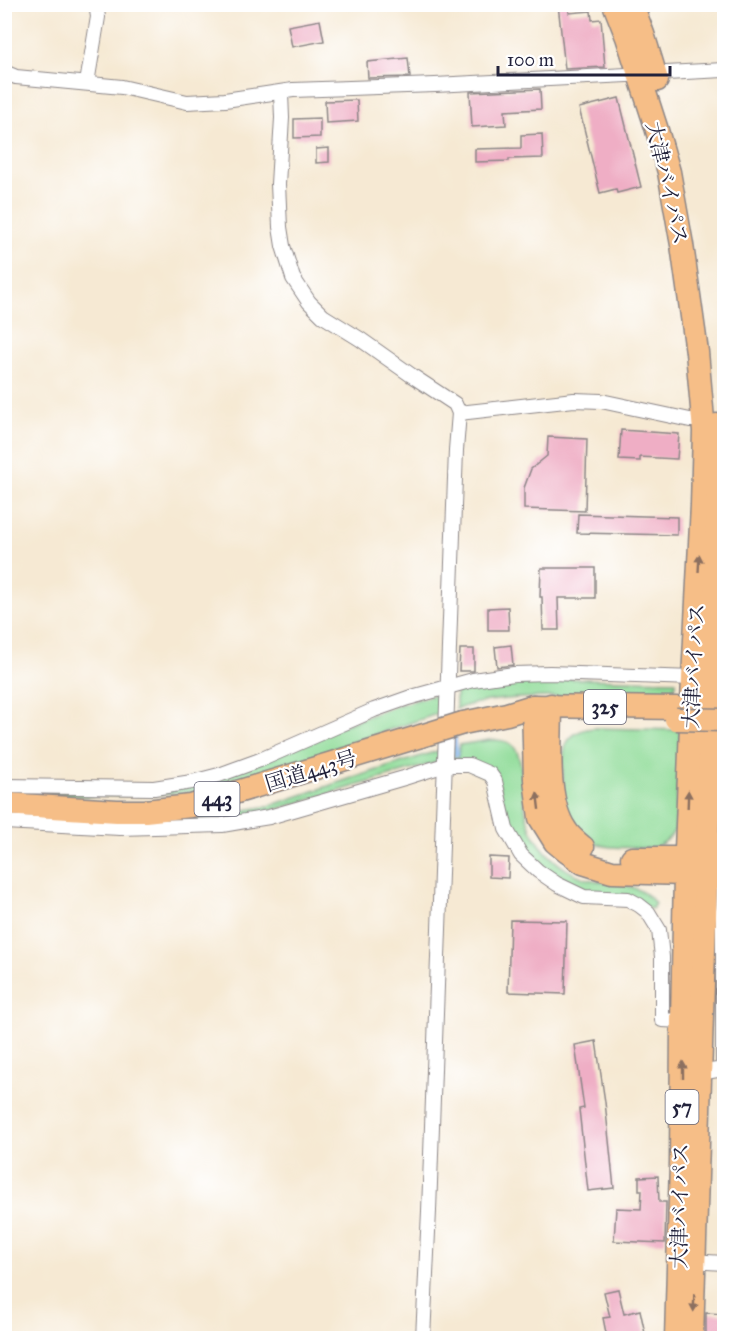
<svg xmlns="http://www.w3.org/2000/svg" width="729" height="1343" viewBox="0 0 729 1343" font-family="'IM FELL Great Primer','Noto Serif JP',serif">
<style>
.green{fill:#90dc99;stroke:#597f6a;stroke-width:1.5}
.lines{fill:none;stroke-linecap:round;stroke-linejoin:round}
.stream{stroke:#7fb2ec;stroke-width:4}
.building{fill:#efaec5}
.minor-casing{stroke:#8c8687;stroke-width:16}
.trunk-casing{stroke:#8c8687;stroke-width:25}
.minor{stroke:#fff;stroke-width:14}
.trunk{stroke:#f6be87;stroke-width:22}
.trunk-bridge-casing{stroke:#8c8687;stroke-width:25;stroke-linecap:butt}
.trunk-bridge{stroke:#f6be87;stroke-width:22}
.oneway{fill:#8c7061}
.labels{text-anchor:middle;stroke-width:4.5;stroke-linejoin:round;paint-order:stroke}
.shield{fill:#fff;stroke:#646476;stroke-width:1.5}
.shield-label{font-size:20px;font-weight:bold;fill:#22223b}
.street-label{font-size:21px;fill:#22223b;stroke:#fff}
</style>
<rect width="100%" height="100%" fill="#fff"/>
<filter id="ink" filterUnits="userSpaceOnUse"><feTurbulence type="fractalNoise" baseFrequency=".0167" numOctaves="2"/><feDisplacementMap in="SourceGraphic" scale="12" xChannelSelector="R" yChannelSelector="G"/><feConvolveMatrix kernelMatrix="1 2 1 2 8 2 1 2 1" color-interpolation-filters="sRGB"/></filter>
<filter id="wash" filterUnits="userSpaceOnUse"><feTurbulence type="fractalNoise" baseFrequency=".008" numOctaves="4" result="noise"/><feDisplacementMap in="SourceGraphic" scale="24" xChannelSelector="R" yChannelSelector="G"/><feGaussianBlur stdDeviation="1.35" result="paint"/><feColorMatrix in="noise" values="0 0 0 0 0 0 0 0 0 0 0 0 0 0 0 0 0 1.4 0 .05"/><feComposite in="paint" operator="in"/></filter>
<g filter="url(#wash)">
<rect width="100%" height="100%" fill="#f6e9d3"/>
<g class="green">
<path d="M525,678L676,681V685L668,696C628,696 588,696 548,697C517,698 486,698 456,709V689Z"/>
<path d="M438,694L443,697V712L350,743L255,779L232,786L202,791L151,795L89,796L5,793L171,789L398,705Z"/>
<path d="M594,728L680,730L675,830C665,846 654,849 636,848C622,847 606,849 594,842C585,838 569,821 566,812C563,802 563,790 563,779C562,753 562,731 594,728Z"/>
<path d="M723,731H724V828L723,833L718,831Z"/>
<path d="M490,740C498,740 506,740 512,745C523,754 522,784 524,798C525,811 528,826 535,837C546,856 566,873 588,879C612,885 637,881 655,903L652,909L594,895L539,869L510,829L499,784L449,759L448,748L453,747V757L458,759L459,745Z"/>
<path d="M441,750V761L260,814L192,823L111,821L184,820L269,806L352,778Z"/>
</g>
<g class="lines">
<path class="stream" d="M454,732L456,755"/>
</g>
<g id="blocks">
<g class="building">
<path d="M558,4H568L569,13L591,11L592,20L601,19L605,67L565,69Z"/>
<path d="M320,20L324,41L292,47L288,26Z"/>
<path d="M408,58L410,77L368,78L367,62Z"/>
<path d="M540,89L541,109L505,111L506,125L472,127L470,92Z"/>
<path d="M619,98L641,187L617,193L616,189L600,193L579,108Z"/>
<path d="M357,100L358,121L326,123L325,101Z"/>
<path d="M320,118V137L294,138V119Z"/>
<path d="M542,134L543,158L509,159V161L475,162V149L521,148V135Z"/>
<path d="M329,148V162L316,163V149Z"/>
<path d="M621,430L679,434L677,459L640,457V461L619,460Z"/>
<path d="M548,437L587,439L585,511L524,509V488L531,469L547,456Z"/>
<path d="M578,514L677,517V535L577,533Z"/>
<path d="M541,568H595V598H558L559,630H543L542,597H540Z"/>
<path d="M508,607L509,630H488V608Z"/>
<path d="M511,645L513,665L497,667L495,647Z"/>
<path d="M460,649H474V671H459Z"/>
<path d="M489,857L509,858L508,878L489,877Z"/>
<path d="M510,920L567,921L565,994L508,992Z"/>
<path d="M596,1041L605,1102L614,1188L588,1191L579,1109L584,1108L575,1045Z"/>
<path d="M658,1176L659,1202H666L665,1243L614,1241L616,1208L641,1209L642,1190H639V1177Z"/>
<path d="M618,1289L624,1314L640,1310L646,1338H607L603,1318L610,1317L604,1292Z"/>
<path d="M706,1313L724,1314V1336H706Z"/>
</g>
</g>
</g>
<g filter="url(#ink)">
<use href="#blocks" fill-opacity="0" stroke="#8c8687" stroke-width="1.5"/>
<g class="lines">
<g class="minor-casing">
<g id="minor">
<path d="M4,72L16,77L122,87L187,102L225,100L293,90L435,85L724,70"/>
<path d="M87,83L98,17L96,4"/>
<path d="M281,93L282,118L278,184L280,227L283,246L293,278L309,302L323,316L360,339L411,375L455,404L459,413"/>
<path d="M4,786L154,788L192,782L219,775L260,760L374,710L408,698L473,680L514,674L550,673L693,678"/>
<path d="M4,822L120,828L222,825L269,817L404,778L445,765H469L490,774L495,781L506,829L521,855L538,871L557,884L584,897L628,899L639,905L648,912L659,930L662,957V1020L682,1021"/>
<path d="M700,1073L723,1069V911L724,891"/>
<path d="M690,1261L724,1263"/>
<path d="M423,1338L429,1211L456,450L459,413L574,400L601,401L690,420H703"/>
</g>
</g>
<g class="trunk-casing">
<g id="trunk">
<path d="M614,4L627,37L656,127L669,172L682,245L697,352L704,431L702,505L693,678L685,874L682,1021L681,1162L676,1338"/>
<path d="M632,4L643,34L657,80"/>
<path d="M551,705C551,742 545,800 566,830C570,837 577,842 583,847"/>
<path d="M533,706L535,779L540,818L555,842L567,852L583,863L612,872L685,874L697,870"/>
<path d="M463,723L507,714L533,706L677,708"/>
<path d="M4,804L117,811H145L191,806L421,736"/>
<path d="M632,858H686L699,863"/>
<path d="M717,878L724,841"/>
<path d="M692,1338L719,462L717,425"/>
</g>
</g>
<use href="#minor" class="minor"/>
<use href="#trunk" class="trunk"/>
<g class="trunk-bridge-casing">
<g id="trunk-bridge">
<path d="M676,719L724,720"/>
<path d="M421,736L463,723"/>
</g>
</g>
<use href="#trunk-bridge" class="trunk-bridge"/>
</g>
<defs><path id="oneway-solid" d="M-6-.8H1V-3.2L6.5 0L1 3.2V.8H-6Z" transform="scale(1.5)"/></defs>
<g class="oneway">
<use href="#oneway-solid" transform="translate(699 563) rotate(-87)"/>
<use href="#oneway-solid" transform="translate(688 799) rotate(-88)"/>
<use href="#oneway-solid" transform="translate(538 801) rotate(-97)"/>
<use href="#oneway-solid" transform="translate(683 1070) rotate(-90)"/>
<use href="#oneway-solid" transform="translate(694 1303) rotate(92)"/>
</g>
</g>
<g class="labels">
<g class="shield">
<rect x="584" y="690" width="42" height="34" rx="4.5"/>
<rect x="194.5" y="782" width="45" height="34" rx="4.5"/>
<rect x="665.5" y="1090" width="33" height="34" rx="4.5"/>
</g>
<g class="shield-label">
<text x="605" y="714">325</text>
<text x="217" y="806">443</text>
<text x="682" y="1114">57</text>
</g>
<g class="street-label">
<text transform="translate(667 183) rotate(77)" y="7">大津バイパス</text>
<text transform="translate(694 666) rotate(-87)" y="7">大津バイパス</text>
<text transform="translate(311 771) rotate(-17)" y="7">国道443号</text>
<text transform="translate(680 1206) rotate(-89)" y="7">大津バイパス</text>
</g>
</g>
<rect width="729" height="1343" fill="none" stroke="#fff" stroke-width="24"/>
<path d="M498 66v9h172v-9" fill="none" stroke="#22223b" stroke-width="3"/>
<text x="507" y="66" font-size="18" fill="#22223b" stroke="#ffffff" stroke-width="4.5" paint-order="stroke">100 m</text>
</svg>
